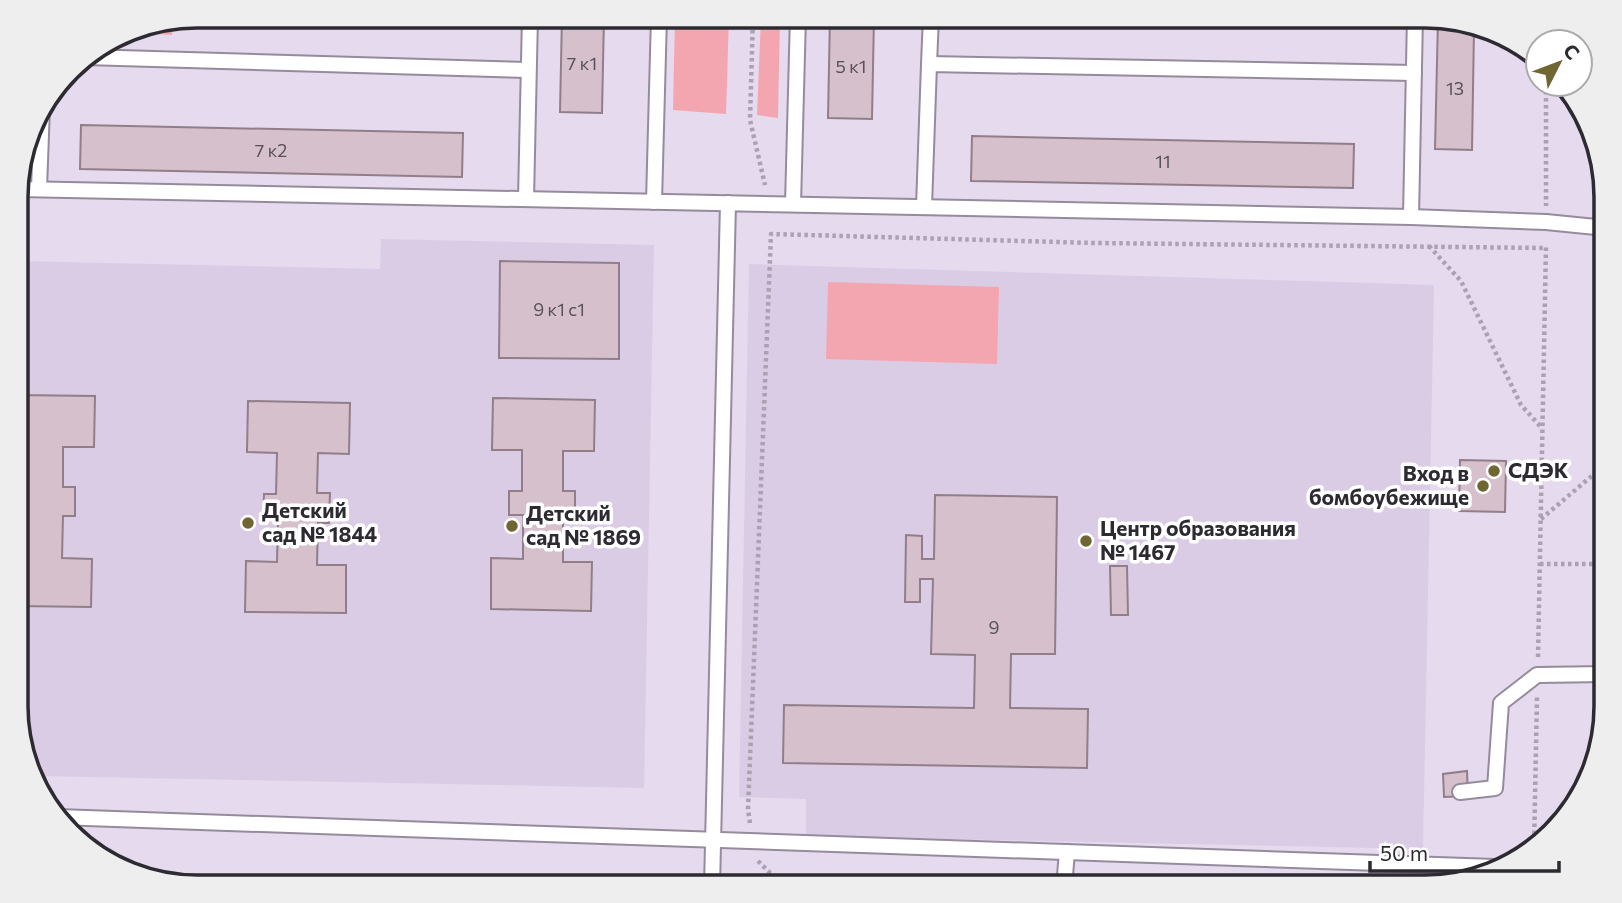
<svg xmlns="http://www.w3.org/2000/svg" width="1622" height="903" viewBox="0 0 1622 903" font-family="Commissioner,sans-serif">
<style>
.built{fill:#dbcce6}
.green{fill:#f3a6b0}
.building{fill:#d5c0cc;stroke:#917e89;stroke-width:2}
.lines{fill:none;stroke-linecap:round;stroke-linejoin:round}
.lane-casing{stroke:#958b9d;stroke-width:18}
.path{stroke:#aba1b2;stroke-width:4.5;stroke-dasharray:3.5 3.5;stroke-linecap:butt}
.lane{stroke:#fff;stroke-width:14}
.poi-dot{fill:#6f6633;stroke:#fff;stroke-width:2.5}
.labels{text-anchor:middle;stroke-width:7;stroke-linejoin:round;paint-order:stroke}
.number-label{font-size:18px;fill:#585058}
.poi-label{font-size:21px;font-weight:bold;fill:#2e2a32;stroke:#fff;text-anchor:start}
.rim{fill:none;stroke:#2e2a32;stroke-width:3.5}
</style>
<rect width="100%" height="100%" fill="#e6daee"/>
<g class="built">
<path d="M381,239L654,245L644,788L35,776L17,729V261L380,269Z"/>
<path d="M749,264L1434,285L1423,849L806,836V799L739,797Z"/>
</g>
<g class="green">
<path d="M675,16H729L726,114L673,110Z"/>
<path d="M761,16H780L778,118L757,115Z"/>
<path d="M173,21L172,35L123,32L128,29Z"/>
<path d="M828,282L999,287L997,364L826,359Z"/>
</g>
<g class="building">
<path d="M562,16H604L602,113L560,112Z"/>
<path d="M830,16H874L872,119L828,118Z"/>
<path d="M1438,19L1474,29L1472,150L1435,149Z"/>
<path d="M81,125L463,133L462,177L80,169Z"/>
<path d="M972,136L1354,144L1353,188L971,181Z"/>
<path d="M500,261L619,263V359L499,358Z"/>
<path d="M17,395L95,396L94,447H63V487H75V516H63L62,558L92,559L91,607L17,606V555H23V511H17V488H22V446H17Z"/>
<path d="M493,398L595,400L594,451H563V491H575V520H563V562H592L591,611L491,609V558L523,559V515H509V491H522V450H492Z"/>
<path d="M248,401L350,403L349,454L318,453L317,493H330L329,523H318L317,565H346V613L245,612L246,561L277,562L278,518L263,517L264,494H276L277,453L247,452Z"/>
<path d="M1460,460L1506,461L1505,512L1459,511Z"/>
<path d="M935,495L1057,497L1055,654H1011L1010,708L1088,709L1087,768L783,763L784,705L974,708L975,655L931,654L933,579H920V602H905L906,535L922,536V559H934Z"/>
<path d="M1110,566H1127L1128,615H1111Z"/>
<path d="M1467,771L1468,796L1444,797L1443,774Z"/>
</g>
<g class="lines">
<g class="lane-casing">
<g id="lane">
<path d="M85,57L528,70"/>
<path d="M929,64L931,16"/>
<path d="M17,189L1411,217L1546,222L1606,228"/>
<path d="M39,189L42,107"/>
<path d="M526,199L530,16"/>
<path d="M654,202L659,16"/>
<path d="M793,204L798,16"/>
<path d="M924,207L929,64L1414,73"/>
<path d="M1411,217L1415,16"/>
<path d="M1460,792L1495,788L1501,703L1537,675L1606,674"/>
<path d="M58,817L1495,867"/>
<path d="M712,887L728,203"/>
<path d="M1064,887L1067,852"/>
</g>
</g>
<g class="path">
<path d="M753,16L750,120L765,185"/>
<path d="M1546,84V206"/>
<path d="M1429,246L1461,281L1521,405L1541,427"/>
<path d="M1541,519L1606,464"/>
<path d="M1540,564H1606"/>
<path d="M1538,657L1546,246"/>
<path d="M750,823L748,809L771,234L1094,243L1546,248"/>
<path d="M1534,848L1537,697"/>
<path d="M758,861L784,887"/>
</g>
<use href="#lane" class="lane"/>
</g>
<g class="poi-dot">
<circle cx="1494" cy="471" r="7"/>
<circle cx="1483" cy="486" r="7"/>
<circle cx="248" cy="523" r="7"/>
<circle cx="512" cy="526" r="7"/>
<circle cx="1086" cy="541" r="7"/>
</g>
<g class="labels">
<g class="number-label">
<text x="582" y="70">7 к1</text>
<text x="851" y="73">5 к1</text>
<text x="1455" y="95">13</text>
<text x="271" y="157">7 к2</text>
<text x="1163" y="168">11</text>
<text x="559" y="316">9 к1 с1</text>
<text x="994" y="634">9</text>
</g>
<g class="poi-label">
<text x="1508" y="478">СДЭК</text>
<text x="1469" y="481" text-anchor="end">Вход в<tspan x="1469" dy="24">бомбоубежище</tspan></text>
<text x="262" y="518">Детский<tspan x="262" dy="24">сад № 1844</tspan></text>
<text x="526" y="521">Детский<tspan x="526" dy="24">сад № 1869</tspan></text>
<text x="1100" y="536">Центр образования<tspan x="1100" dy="24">№ 1467</tspan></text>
</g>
</g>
<path d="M0 0H1622V903H0ZM197 28H1425A169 169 0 0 1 1594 197V706A169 169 0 0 1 1425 875H197A169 169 0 0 1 28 706V197A169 169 0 0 1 197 28Z" fill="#eeeeef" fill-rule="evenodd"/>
<path class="rim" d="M197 28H1425A169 169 0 0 1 1594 197V706A169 169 0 0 1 1425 875H197A169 169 0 0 1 28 706V197A169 169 0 0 1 197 28Z"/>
<g transform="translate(1559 63) rotate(48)"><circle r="33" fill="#ffffff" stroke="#abaaad" stroke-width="2"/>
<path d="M0-5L12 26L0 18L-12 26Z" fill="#6f6633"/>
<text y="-10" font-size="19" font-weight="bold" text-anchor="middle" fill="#2e2a32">С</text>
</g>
<path d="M1370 861v10h189v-10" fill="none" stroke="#2e2a32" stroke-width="3.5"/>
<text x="1380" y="861" font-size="21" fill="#2e2a32" stroke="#ffffff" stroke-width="5" paint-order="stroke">50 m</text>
</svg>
